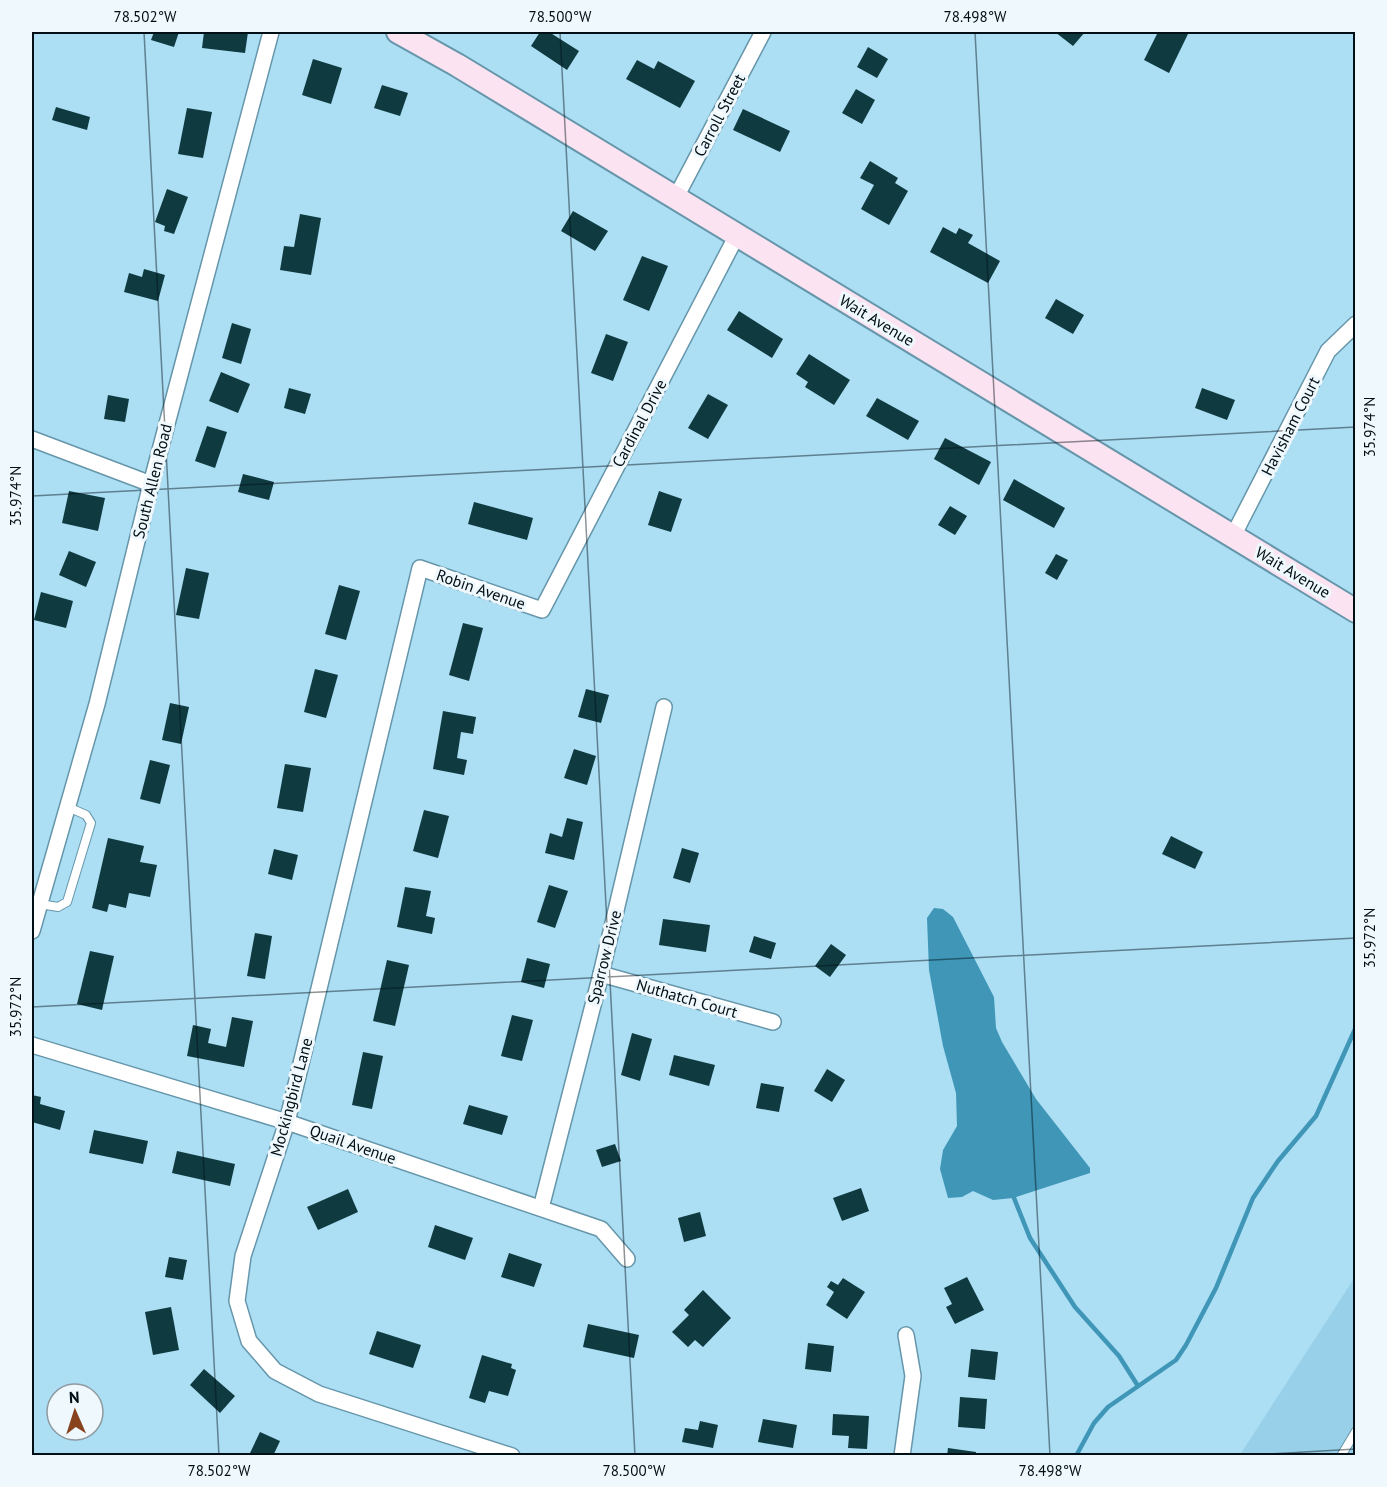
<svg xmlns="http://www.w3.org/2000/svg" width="1387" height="1487" viewBox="0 0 1387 1487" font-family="'PT Sans',sans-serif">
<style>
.built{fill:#97d0e8}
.water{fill:#3f96b7}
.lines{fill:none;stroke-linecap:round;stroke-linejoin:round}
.stream{stroke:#3f96b7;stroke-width:4.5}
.building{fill:#0f3b40}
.service-casing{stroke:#6696aa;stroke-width:10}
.minor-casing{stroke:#6696aa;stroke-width:18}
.secondary-casing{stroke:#6696aa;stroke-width:26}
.service{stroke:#fff;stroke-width:8}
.minor{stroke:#fff;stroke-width:15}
.secondary{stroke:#fce3f1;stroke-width:22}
.ticks{fill:none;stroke:#000e15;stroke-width:1.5;stroke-opacity:0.45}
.labels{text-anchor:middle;stroke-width:6;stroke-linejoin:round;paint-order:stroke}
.street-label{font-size:16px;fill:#000e15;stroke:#eef8fd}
.neatline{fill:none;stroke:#000e15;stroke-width:2}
.ticks-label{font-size:15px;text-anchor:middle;fill:#000e15}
</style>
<rect width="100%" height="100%" fill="#acdef4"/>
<path class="built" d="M1355,1277V1455H1240Z"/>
<path class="water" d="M934,908L943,909L953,917L994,997L996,1028L1002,1042L1036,1099L1090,1168V1173L1013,1198L993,1200L973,1191L962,1197L948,1198L940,1169L943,1150L957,1126L956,1093L943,1046L929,970L927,918Z"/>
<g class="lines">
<g class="stream">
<path d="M1012,1193L1030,1238L1075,1307L1119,1356L1138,1386"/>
<path d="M1076,1456L1094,1423L1108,1407L1176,1360L1186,1345L1216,1288L1253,1198L1278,1161L1316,1116L1356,1027"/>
</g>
</g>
<g class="building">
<path d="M154,32H179L174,47L151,40Z"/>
<path d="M204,32H248L245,53L202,48Z"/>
<path d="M540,32H549L579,51L567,70L531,46Z"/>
<path d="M1055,32H1085L1073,46Z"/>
<path d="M1158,32H1183L1188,34L1169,73L1144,60Z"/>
<path d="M868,47L888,59L877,78L857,67Z"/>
<path d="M313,59L342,68L331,104L302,95Z"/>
<path d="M637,60L654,69L658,61L695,81L680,108L626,79Z"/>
<path d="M382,85L408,93L400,116L374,108Z"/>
<path d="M856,89L875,100L862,124L842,113Z"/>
<path d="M56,107L90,117L87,130L52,120Z"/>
<path d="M187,108L212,112L203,158L178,154Z"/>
<path d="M743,109L790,131L780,152L733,130Z"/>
<path d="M870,161L898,178L895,183L908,191L889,225L861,209L874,185L860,178Z"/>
<path d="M167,189L188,197L174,234L164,231L165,226L155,222Z"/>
<path d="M573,211L608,231L595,251L561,231Z"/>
<path d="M300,214L321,218L311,275L280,270L284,246L294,247Z"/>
<path d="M943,227L956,234L959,228L973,235L968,243L1000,261L988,283L930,252Z"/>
<path d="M642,256L668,266L649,311L623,300Z"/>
<path d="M144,269L165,275L158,301L124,292L129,273L142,277Z"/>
<path d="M1056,299L1084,315L1073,334L1045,318Z"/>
<path d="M739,311L783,339L772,358L727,330Z"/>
<path d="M232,323L251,329L241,364L222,358Z"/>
<path d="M606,334L628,342L613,381L591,373Z"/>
<path d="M809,354L850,380L834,405L805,387L808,382L796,374Z"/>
<path d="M221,372L250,384L238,413L209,401Z"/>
<path d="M289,388L311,394L305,414L284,408Z"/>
<path d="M1202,388L1235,400L1227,420L1195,408Z"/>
<path d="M708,394L728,405L708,439L688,428Z"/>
<path d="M108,395L129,399L125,422L104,419Z"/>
<path d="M877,398L919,421L908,440L866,416Z"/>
<path d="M207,426L227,432L215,468L195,461Z"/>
<path d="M945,438L991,462L979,485L934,459Z"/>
<path d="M243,474L274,482L269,500L238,492Z"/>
<path d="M1014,479L1065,508L1054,528L1003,500Z"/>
<path d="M69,491L105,498L98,531L62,523Z"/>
<path d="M659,491L682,499L671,532L648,525Z"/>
<path d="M474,502L533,518L527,540L468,524Z"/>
<path d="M950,506L967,516L955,535L938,525Z"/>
<path d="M69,551L96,562L86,587L59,575Z"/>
<path d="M1056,554L1068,560L1057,580L1045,573Z"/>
<path d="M186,568L209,573L199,619L176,615Z"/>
<path d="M339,585L360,591L346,640L325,634Z"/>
<path d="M41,592L73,601L66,628L34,620Z"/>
<path d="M463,623L483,628L469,681L449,675Z"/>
<path d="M315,669L338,675L326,718L304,712Z"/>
<path d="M586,689L609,695L601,723L578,717Z"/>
<path d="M170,703L189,707L181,744L162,740Z"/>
<path d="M443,711L476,717L473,734L461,732L457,758L467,760L464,775L433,769Z"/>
<path d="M574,749L596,756L587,785L564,778Z"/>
<path d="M150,760L170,765L160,804L140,799Z"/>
<path d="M285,764L311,768L303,812L277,808Z"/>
<path d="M424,810L449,816L438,858L413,851Z"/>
<path d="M567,818L583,822L574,860L545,853L550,833L562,837Z"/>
<path d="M1171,836L1203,852L1195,869L1162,854Z"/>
<path d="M108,838L144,846L140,862L157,865L150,897L129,893L126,908L109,904L107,912L92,908Z"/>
<path d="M682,848L699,853L690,883L673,878Z"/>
<path d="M274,849L298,855L292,880L268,874Z"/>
<path d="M549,885L568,891L555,928L537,922Z"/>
<path d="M405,887L431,891L426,916L435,918L432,934L397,927Z"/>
<path d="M663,919L710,925L706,952L659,945Z"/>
<path d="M255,933L272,936L265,979L247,976Z"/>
<path d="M754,936L776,943L771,959L749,952Z"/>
<path d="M831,944L846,955L830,977L815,966Z"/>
<path d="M90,951L114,956L102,1010L77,1004Z"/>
<path d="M527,958L550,964L544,988L521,982Z"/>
<path d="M387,960L409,965L395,1026L373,1021Z"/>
<path d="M512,1015L533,1020L522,1061L501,1056Z"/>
<path d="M232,1017L253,1021L244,1067L187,1056L193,1025L211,1029L208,1043L226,1047Z"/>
<path d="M632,1033L652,1039L640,1081L621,1075Z"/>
<path d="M363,1052L383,1056L372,1109L352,1105Z"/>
<path d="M674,1055L715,1065L709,1086L669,1075Z"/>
<path d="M827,1069L845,1080L832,1102L814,1091Z"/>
<path d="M761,1083L784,1087L779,1112L756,1108Z"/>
<path d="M32,1095L41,1097L40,1104L65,1111L60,1130L32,1122Z"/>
<path d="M469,1105L508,1116L502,1135L463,1124Z"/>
<path d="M94,1130L148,1141L143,1164L89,1153Z"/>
<path d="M615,1144L621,1161L602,1167L596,1150Z"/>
<path d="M177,1151L235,1164L230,1186L172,1173Z"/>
<path d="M861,1188L869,1211L842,1221L833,1198Z"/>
<path d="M348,1189L358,1212L318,1230L307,1207Z"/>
<path d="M700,1212L706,1236L684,1242L678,1218Z"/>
<path d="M435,1225L473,1238L465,1260L428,1247Z"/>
<path d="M509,1253L542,1264L534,1287L501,1277Z"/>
<path d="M169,1257L187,1260L183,1280L165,1277Z"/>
<path d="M967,1277L984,1310L955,1324L946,1307L952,1304L944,1288Z"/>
<path d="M843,1278L865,1292L847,1319L826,1305L834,1292L827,1287L831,1281L838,1285Z"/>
<path d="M703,1290L731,1318L703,1347L695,1340L688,1347L672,1332L689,1315L684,1310Z"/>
<path d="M171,1307L179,1350L153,1355L145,1312Z"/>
<path d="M588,1324L639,1335L634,1358L583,1347Z"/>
<path d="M377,1331L421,1345L413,1368L369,1354Z"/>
<path d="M808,1343L834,1346L831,1372L805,1369Z"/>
<path d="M971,1349L998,1352L995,1380L968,1377Z"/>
<path d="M482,1355L512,1364L511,1368L516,1370L508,1396L489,1391L485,1403L469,1398Z"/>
<path d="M204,1369L235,1396L220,1413L190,1385Z"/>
<path d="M960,1397L987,1399L985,1429L958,1427Z"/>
<path d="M833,1414L869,1416L867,1449L848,1448L849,1436L832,1435Z"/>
<path d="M763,1419L797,1425L793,1448L758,1442Z"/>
<path d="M700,1421L718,1425L713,1448L682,1442L685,1428L698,1430Z"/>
<path d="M260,1432L280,1441L273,1456L250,1453Z"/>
<path d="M948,1448L976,1452V1456H947Z"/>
</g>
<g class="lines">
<g class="service-casing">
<g id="service">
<path d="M40,904L58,907L67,902L91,823L86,815L68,807"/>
<path d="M1341,1456L1356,1431"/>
</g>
</g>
<g class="minor-casing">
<g id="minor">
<path d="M675,199L763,32"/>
<path d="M32,439L151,484"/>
<path d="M1233,536L1328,351L1356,324"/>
<path d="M32,931L97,704L151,484L271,32"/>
<path d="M601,974L773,1022"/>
<path d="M32,1045L287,1122L601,1229L627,1259"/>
<path d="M541,1208L601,974L664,707"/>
<path d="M512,1456L319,1394L275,1371L249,1341L237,1301L243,1256L287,1122L420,568L542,610L737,235"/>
<path d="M902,1456L913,1376L906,1335"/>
</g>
</g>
<g class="secondary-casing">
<path id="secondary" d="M398,32L457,65L1356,611"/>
</g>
<use href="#service" class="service"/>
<use href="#minor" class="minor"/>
<use href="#secondary" class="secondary"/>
</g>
<path class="ticks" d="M144,32L219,1456M560,32L635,1456M975,32L1050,1456M32,496L1356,427M32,1007L1356,938M1233,1456L1356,1449"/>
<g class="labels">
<g class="street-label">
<text transform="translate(719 115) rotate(-62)" y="6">Carroll Street</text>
<text transform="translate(877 320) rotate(31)" y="6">Wait Avenue</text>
<text transform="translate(639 423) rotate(-62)" y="6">Cardinal Drive</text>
<text transform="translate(1290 426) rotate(-63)" y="6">Havisham Court</text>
<text transform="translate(152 481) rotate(-76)" y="6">South Allen Road</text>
<text transform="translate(1293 572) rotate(31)" y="6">Wait Avenue</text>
<text transform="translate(481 589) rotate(19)" y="6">Robin Avenue</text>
<text transform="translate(604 957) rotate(-76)" y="6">Sparrow Drive</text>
<text transform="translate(687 998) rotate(16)" y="6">Nuthatch Court</text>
<text transform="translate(291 1097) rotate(-75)" y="6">Mockingbird Lane</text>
<text transform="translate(353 1144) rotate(19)" y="6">Quail Avenue</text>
</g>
</g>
<rect width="1387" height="1487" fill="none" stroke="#eef8fd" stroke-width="66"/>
<g transform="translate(75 1412) rotate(357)"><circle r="28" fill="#eef8fd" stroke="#8f9aa0" stroke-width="1.5"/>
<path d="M0-4.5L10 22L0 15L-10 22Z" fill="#88421d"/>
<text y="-9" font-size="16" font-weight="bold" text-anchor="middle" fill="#000e15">N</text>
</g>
<rect x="33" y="33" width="1321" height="1421" class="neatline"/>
<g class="ticks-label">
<text x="145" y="22">78.502°W</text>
<text x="560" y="22">78.500°W</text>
<text x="975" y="22">78.498°W</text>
<text transform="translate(1370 427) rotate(-90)" y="5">35.974°N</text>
<text transform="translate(16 496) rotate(-90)" y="5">35.974°N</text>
<text transform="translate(1370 938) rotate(-90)" y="5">35.972°N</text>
<text transform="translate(16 1007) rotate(-90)" y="5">35.972°N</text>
<text x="219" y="1476">78.502°W</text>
<text x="634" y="1476">78.500°W</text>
<text x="1050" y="1476">78.498°W</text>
</g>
</svg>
